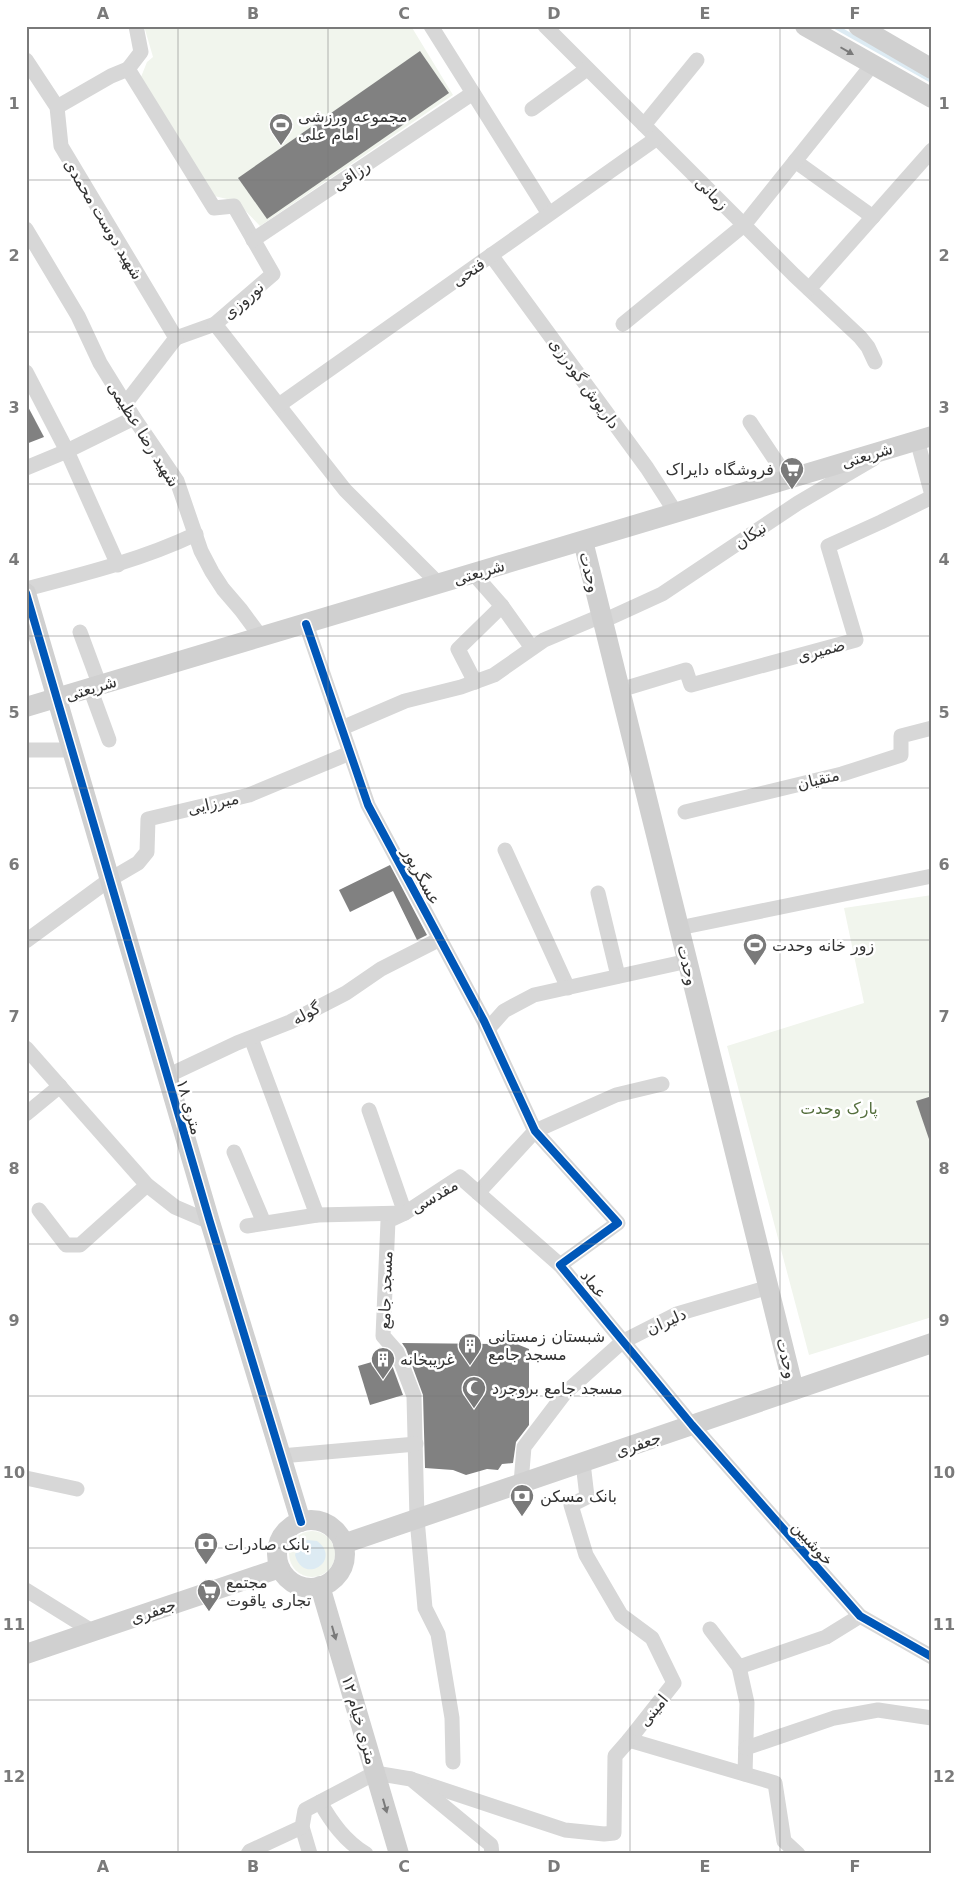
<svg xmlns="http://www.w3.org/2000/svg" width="958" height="1880" viewBox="0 0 958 1880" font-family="'DejaVu Sans',Cairo,sans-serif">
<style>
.green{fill:#f1f5ed}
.water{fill:#ddebf3}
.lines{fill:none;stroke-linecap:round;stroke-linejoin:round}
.stream{stroke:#ddebf3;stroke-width:4.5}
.building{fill:#818181}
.street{stroke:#d7d7d7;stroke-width:15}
.secondary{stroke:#d0d0d0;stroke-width:20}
.cycleway-casing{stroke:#fff;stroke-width:11}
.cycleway{stroke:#0057b8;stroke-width:8}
.oneway{fill:#7a7a7a}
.grid{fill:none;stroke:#7a7a7a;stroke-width:1;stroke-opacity:0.55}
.labels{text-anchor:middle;stroke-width:5;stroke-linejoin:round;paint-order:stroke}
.poi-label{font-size:16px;fill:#333;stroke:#fff;text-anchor:start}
.street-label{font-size:16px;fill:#333;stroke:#fff}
.park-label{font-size:16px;fill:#56703f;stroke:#fff}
.neatline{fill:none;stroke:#7a7a7a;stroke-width:2}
.grid-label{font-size:16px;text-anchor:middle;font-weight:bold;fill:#7a7a7a}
</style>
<rect width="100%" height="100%" fill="#fff"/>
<g class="green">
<path d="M144,26H411L453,95L260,226L236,201L214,196L141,77L147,62L153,57Z"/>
<path d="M932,895V1317L809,1355L727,1046L864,1003L844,908Z"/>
<circle cx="312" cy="1554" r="23"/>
</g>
<path class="water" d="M307,1540L317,1541C343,1560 303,1586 295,1555L298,1546Z"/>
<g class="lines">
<path class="stream" d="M834,26L932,81"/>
</g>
<g class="building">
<path d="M420,51L449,93L267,219L238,178Z"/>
<path d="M26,403L44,437L26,444Z"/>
<path d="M390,865L427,935L417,940L393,891L350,912L339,890Z"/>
<path d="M932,1096V1142H930L916,1101Z"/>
<path d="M502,1338L529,1349V1425L516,1442L513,1463L502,1464L498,1470L487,1469L466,1475L453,1470L425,1468L423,1395L406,1349L402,1343L495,1344Z"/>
<path d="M389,1357L403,1395L370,1405L358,1366Z"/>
</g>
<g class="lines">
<g class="street">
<path d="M431,26L549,214"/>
<path d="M545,26L794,275L860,337L868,347L875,362"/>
<path d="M26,60L57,107L61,146L176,338L215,324L273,274L234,206L214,208L128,69L141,52L136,26"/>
<path d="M57,107L111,76L128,69"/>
<path d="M532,109L587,69"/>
<path d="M644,125L697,60"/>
<path d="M795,161L873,217"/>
<path d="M26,229L78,316L100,363L134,418L177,481L201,551L212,572L223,589L241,610L261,637"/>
<path d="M253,240L473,93"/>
<path d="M491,255L647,468L676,513"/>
<path d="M809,289L932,150"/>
<path d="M215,324L345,490L439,584"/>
<path d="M623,324L744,225L872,65"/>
<path d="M26,372L67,451L118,565"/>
<path d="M125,404L176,338"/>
<path d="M279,405L657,138"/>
<path d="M750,422L788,479"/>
<path d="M917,440L932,495"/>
<path d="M26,468L67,451L134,418"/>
<path d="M473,573L502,606L532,648"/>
<path d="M26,589C84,574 141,560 196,534"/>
<path d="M603,621L662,594L798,503L873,459"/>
<path d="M306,624L368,805L484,1021L535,1131L618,1223L560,1265L692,1425L860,1616L932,1657"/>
<path d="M80,632L100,686"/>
<path d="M475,682L458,649L502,606"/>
<path d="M90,688L109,740"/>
<path d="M620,690L686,670L691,685L856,640L828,546L881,522L932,497"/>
<path d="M342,728L405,701L461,687L494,675L544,640L601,616"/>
<path d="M26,750H71"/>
<path d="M685,812L842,774L901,755V736L932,728"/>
<path d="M505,850L568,988"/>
<path d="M598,893L618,976"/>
<path d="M679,928L932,876"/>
<path d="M26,941L109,880L138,863L147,852L148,819L249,795L350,753"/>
<path d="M488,1029L504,1011L534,995L688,961"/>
<path d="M251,1038L317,1215"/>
<path d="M26,1048L147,1185L175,1207L210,1222"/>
<path d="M167,1076L237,1043L290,1022L346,993L381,969L440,939"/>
<path d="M369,1110L405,1213L388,1221L383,1336L397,1352L414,1396L417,1519L425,1608L438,1634L452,1718L453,1762"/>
<path d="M26,1114L60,1086"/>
<path d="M234,1152L264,1223"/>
<path d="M478,1193L535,1131L616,1095L662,1084"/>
<path d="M39,1210L66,1245H80L147,1185"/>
<path d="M247,1226L317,1215L405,1213L460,1177L560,1265"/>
<path d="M281,1456L416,1444"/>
<path d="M583,1463L587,1497L571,1505L586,1555L621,1615L652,1638L674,1683L629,1740L775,1783L784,1841L798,1854"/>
<path d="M26,1478L77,1489"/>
<path d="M521,1483L524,1447L565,1393L622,1342L677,1314L769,1287"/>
<path d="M26,1590L92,1631"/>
<path d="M710,1629L739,1667L747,1703L745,1774"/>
<path d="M739,1667L826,1637L860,1616"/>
<path d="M746,1748L834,1718L878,1710L932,1718"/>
<path d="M411,1779L565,1830L604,1834L614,1833L615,1756L629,1740"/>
<path d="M320,1802C332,1823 345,1841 366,1854"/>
<path d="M302,1827L310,1854"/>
<path d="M248,1854L250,1851L302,1827L305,1810L375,1773L411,1779L491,1845L492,1854"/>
</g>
<g class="secondary">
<path d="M805,26L932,98"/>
<path d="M858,26L932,69"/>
<path d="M583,541L794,1390"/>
<path d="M26,593L210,1222L301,1522"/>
<path d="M26,707L932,436"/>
<circle cx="311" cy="1554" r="34"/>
<path d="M343,1544L932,1343"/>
<path d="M320,1586L399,1854"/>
<path d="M26,1654L280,1568"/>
</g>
<g class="cycleway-casing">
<g id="cycleway">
<path d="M26,593L210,1222L301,1522"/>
<path d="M306,624L368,805L484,1021L535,1131L618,1223L560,1265L692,1425L860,1616L932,1657"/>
</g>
</g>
<use href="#cycleway" class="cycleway"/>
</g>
<defs><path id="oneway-solid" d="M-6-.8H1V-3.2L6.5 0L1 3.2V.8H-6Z" transform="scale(1.25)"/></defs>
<g class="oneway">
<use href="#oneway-solid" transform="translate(847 51) rotate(30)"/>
<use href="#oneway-solid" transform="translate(334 1633) rotate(74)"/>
<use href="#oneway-solid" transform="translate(385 1806) rotate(74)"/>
</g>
<path class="grid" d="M178,26V1854M328,26V1854M479,26V1854M630,26V1854M780,26V1854M26,180H932M26,332H932M26,484H932M26,636H932M26,788H932M26,940H932M26,1092H932M26,1244H932M26,1396H932M26,1548H932M26,1700H932"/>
<defs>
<g id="stadium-pin" transform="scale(1.25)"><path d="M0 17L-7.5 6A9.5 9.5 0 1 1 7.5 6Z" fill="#7a7a7a" stroke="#fff"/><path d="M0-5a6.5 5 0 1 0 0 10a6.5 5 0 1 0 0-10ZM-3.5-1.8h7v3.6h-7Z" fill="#fff"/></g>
<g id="supermarket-pin" transform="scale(1.25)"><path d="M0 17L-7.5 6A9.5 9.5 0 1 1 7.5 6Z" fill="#7a7a7a" stroke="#fff"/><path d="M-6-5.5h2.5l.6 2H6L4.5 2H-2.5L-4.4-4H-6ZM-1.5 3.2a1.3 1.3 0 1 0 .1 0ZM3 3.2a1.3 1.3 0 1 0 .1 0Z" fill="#fff"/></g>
<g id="building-pin" transform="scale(1.25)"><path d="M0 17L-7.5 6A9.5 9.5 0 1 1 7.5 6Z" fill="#7a7a7a" stroke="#fff"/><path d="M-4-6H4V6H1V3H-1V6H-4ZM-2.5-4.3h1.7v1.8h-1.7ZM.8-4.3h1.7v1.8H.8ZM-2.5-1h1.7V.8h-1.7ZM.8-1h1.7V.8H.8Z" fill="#fff"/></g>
<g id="mosque-pin" transform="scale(1.25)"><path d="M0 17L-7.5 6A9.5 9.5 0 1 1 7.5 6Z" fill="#7a7a7a" stroke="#fff"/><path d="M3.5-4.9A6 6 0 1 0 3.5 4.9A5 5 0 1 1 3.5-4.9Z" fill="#fff"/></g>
<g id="bank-pin" transform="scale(1.25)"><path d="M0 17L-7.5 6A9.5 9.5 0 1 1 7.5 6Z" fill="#7a7a7a" stroke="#fff"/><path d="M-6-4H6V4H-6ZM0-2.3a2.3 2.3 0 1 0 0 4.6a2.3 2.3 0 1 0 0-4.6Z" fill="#fff"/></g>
</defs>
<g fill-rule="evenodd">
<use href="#stadium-pin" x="281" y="125"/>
<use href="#supermarket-pin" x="792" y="469"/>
<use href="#stadium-pin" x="755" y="945"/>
<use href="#building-pin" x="470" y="1345"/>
<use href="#building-pin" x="383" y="1359"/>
<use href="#mosque-pin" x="474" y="1388"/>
<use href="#bank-pin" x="522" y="1496"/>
<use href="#bank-pin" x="206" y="1544"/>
<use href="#supermarket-pin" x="209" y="1591"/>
</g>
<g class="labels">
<g class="poi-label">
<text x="298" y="122">مجموعه ورزشی<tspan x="298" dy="18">امام علی</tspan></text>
<text x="774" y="475" text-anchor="end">فروشگاه دایراک</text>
<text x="772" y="951">زور خانه وحدت</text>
<text x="488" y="1342">شبستان زمستانی<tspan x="488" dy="18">مسجد جامع</tspan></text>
<text x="400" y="1365">غریبخانه</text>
<text x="492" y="1394">مسجد جامع بروجرد</text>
<text x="540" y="1502">بانک مسکن</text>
<text x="224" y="1550">بانک صادرات</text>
<text x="226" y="1588">مجتمع<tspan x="226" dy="18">تجاری یاقوت</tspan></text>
</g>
<g class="street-label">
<text transform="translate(351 175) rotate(-34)" y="6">رزاقی</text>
<text transform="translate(712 193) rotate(45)" y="6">زمانی</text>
<text transform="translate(104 219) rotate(59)" y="6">شهید دوست محمدی</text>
<text transform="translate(468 272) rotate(-35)" y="6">فتحی</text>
<text transform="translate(243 300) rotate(-41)" y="6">نوروزی</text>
<text transform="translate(585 383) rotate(54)" y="6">داریوش گودرزی</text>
<text transform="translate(144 434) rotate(58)" y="6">شهید رضا عظیمی</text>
<text transform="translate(867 455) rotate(-17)" y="6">شریعتی</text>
<text transform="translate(750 535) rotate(-34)" y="6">نیکان</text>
<text transform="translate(479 572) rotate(-17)" y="6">شریعتی</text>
<text transform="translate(590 572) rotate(76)" y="6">وحدت</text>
<text transform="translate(821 650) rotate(-15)" y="6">ضمیری</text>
<text transform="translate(91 688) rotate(-17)" y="6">شریعتی</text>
<text transform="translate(818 779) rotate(-14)" y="6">متقیان</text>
<text transform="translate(213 803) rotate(-13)" y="6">میرزایی</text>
<text transform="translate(422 876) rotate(62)" y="6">عسگرپور</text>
<text transform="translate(688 965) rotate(76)" y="6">وحدت</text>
<text transform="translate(306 1013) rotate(-28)" y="6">گوله</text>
<text transform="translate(190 1107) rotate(74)" y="6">۱۸ متری</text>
<text transform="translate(434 1196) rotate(-31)" y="6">مقدسی</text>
<text transform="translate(594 1284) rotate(51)" y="6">عماد</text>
<text transform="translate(385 1290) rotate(-88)" y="6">مسجد جامع</text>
<text transform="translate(666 1321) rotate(-24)" y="6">دلیران</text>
<text transform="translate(787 1358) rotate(76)" y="6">وحدت</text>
<text transform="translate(638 1444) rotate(-19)" y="6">جعفری</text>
<text transform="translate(813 1543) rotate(48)" y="6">خوشبین</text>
<text transform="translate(153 1611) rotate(-19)" y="6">جعفری</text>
<text transform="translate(653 1710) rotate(-51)" y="6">امینی</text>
<text transform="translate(360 1720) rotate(74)" y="6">۱۲ متری خیام</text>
</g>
<g class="park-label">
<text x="839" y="1114">پارک وحدت</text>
</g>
</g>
<rect width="958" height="1880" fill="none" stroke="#ffffff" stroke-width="55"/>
<rect x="28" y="28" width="902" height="1824" class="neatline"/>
<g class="grid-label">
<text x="103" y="19">A</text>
<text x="253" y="19">B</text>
<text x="404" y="19">C</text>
<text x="554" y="19">D</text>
<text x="705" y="19">E</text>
<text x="855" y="19">F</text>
<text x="14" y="109">1</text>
<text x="944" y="109">1</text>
<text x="14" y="261">2</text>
<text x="944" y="261">2</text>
<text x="14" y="413">3</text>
<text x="944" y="413">3</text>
<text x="14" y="565">4</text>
<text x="944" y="565">4</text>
<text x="14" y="718">5</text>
<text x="944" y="718">5</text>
<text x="14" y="870">6</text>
<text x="944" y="870">6</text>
<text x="14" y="1022">7</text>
<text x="944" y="1022">7</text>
<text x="14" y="1174">8</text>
<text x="944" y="1174">8</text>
<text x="14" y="1326">9</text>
<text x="944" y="1326">9</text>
<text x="14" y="1478">10</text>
<text x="944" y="1478">10</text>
<text x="14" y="1630">11</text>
<text x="944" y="1630">11</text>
<text x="14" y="1782">12</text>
<text x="944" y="1782">12</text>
<text x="103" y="1872">A</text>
<text x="253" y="1872">B</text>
<text x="404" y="1872">C</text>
<text x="554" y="1872">D</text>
<text x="705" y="1872">E</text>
<text x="855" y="1872">F</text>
</g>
</svg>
